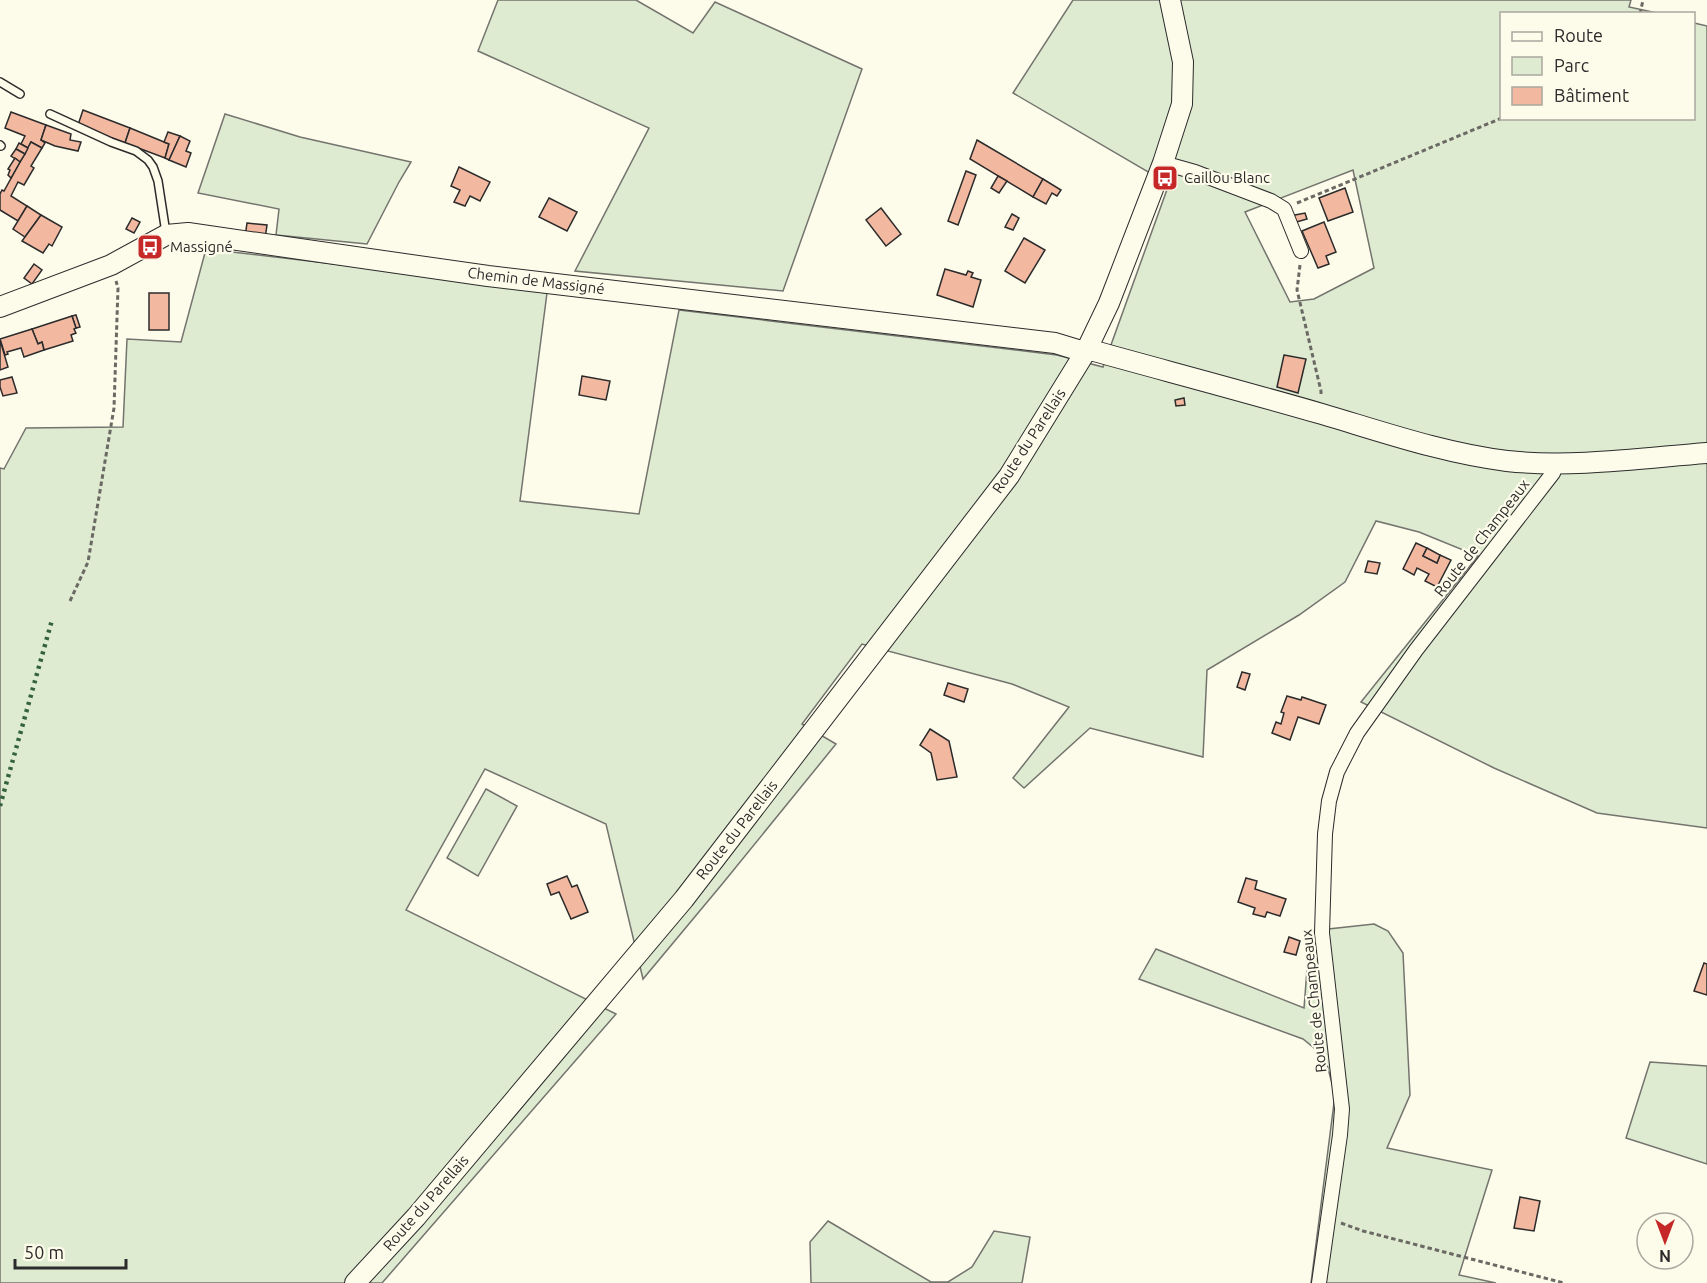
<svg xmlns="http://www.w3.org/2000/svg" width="1707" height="1283" viewBox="0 0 1707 1283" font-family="Ubuntu,sans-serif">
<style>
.green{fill:#deebd1;stroke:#74746e;stroke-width:1.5;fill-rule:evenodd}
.building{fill:#f2b8a0;stroke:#2b2b2b;stroke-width:1.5}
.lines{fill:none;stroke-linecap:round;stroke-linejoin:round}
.lane-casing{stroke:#2b2b2b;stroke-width:10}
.street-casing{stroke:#2b2b2b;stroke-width:16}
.secondary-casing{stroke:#2b2b2b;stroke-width:22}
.path{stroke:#6a6964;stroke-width:3;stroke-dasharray:4.5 3;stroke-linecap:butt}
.lane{stroke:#fdfbea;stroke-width:7}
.street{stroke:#fdfbea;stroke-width:14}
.secondary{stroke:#fdfbea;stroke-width:20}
.hedge{stroke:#34623c;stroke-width:4.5;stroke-dasharray:3 4.5;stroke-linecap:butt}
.labels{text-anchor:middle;stroke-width:4.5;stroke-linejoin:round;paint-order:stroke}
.poi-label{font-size:15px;fill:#2b2b2b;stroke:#fdfbea;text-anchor:start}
.street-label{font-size:15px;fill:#2b2b2b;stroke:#fdfbea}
</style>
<rect width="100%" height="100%" fill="#fdfbea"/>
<g class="green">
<path d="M498,0H636L693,33L715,2L862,69L783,291L575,271L649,128L478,51Z"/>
<path d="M1073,0H1631L1629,7L1657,13L1502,14V118H1694V23L1707,26V828L1597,813L1494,768L1361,702L1478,556L1419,532L1376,521L1345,582L1299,615L1207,670L1203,757L1090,728L1024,788L1013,778L1069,707L1012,684L862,644L802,724L836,744L723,883L643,979L606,824L485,769L406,910L616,1014L382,1283H0V468L4,469L26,428L123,427L127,339L181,342L206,249L394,271L547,293L520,501L639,514L679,310L1057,355L1103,367L1169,184L1013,93ZM1353,170L1374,268L1314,299L1290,302L1245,212Z"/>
<path d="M225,114L300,137L411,162L399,182L367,244L276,235L279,209L198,193Z"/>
<path d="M486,789L517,806L478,876L447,858Z"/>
<path d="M1374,924L1388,931L1403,953L1410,1095L1387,1148L1492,1170L1459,1275L1496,1283H1311L1335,1095L1325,1057L1303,1039L1139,979L1156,949L1304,1008L1310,931Z"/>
<path d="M1650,1062L1707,1066V1164L1626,1138Z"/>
<path d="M828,1221L931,1282H948L972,1267L994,1231L1030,1237L1022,1283H811L810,1242Z"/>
</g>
<g class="building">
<path d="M83,110L130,128L125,143L78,125Z"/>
<path d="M11,112L46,125L41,140L45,143L42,148L31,142L28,148L21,144L25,136L5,128Z"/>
<path d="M46,125L71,134L70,140L81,142L78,151L55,146L41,140Z"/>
<path d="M130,128L169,144L165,158L125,143Z"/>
<path d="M168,132L180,136L169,160L165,158L169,144L164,142Z"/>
<path d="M180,136L190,141L186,151L191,153L186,167L169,160Z"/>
<path d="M977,140L1043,179L1033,197L970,159Z"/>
<path d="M31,142L42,148L31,166L34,168L24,185L18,182L11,196L27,206L18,221L0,210V194L2,190L4,191Z"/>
<path d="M19,143L28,148L25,154L16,149Z"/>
<path d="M16,149L25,154L20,162L11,156Z"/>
<path d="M15,158L20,162L11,178L8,175L10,170L8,169Z"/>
<path d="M459,167L490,182L480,201L470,196L465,206L454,202L460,190L451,186Z"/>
<path d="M966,171L976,175L958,225L948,221Z"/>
<path d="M998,176L1007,181L999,193L991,188Z"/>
<path d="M1043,179L1061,190L1057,196L1052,193L1046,204L1033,197Z"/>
<path d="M1345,188L1353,212L1328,221L1319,198Z"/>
<path d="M549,198L577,212L567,231L539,217Z"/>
<path d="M27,206L41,215L25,237L13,229Z"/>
<path d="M881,208L901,234L886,246L866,220Z"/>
<path d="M1305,213L1307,219L1293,223L1292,218L1295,215Z"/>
<path d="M1012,214L1019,218L1013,230L1005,227Z"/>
<path d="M41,215L62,227L52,246L49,244L43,253L22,241Z"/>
<path d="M132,218L140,222L134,233L126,229Z"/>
<path d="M1324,222L1336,252L1326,256L1329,264L1318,268L1302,231Z"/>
<path d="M247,223L267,225L265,239L245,237Z"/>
<path d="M1024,238L1045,250L1025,283L1005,271Z"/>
<path d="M34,264L42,270L32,284L24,278Z"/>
<path d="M945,269L966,275L968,271L973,273L971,277L981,280L973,307L937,295Z"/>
<rect x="149" y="293" width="20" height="37"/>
<path d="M76,315L80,327L76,328L72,316Z"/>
<path d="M72,316L76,328L74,329L76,333L71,335L73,341L44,350L42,342L38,344L32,329Z"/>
<path d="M32,329L38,344L42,342L44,350L24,357L21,348L7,352L8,354L5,355L0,339Z"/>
<path d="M0,340L8,367L0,370Z"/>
<path d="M1284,355L1306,359L1298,393L1277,387Z"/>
<path d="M582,376L610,381L606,400L579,395Z"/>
<path d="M12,377L17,393L3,396L0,387V380Z"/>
<path d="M1184,398L1185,405L1176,406L1175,400Z"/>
<path d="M1416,543L1427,548L1423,556L1437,563L1440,555L1451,560L1437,587L1425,581L1429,574L1417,568L1414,575L1403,569Z"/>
<path d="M1427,548L1440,555L1437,563L1423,556Z"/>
<path d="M1368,561L1380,563L1377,574L1365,572Z"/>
<path d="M1242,672L1250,674L1245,690L1237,687Z"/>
<path d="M948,683L968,689L964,702L944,695Z"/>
<path d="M1287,696L1301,700L1302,697L1326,705L1319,724L1298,717L1290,740L1272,733L1276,722L1281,724L1284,713L1281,712Z"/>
<path d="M930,729L949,741L957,777L937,780L931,753L920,745Z"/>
<path d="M567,876L572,887L577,885L588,912L571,919L559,892L551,895L547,884Z"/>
<path d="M1246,878L1257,881L1255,889L1286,899L1280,916L1267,912L1265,917L1253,914L1255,908L1238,902Z"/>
<path d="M1289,937L1300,941L1296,955L1284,952Z"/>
<path d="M1704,963L1707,964V995L1694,991Z"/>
<path d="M1520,1197L1540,1201L1534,1231L1514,1228Z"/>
</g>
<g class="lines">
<g class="lane-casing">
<g id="lane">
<path d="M0,82L20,94"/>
<path d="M50,114L111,142L136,151L148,160L153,167L158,181L166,233"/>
<path d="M0,145L1,146"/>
</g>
</g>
<g class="street-casing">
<g id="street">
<path d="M1163,163L1195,172L1271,201L1284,209L1301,251"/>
<path d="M1319,1283L1340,1135L1342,1109L1322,933L1325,834L1329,801L1337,772L1357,733L1416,650L1553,473L1557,463"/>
</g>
</g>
<g class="secondary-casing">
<g id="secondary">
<path d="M0,307L111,265L166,235L188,233L488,276L1055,343L1078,350L1094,351C1170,372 1246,392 1322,414C1383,432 1443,453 1507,461C1571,468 1643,458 1707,453"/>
<path d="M355,1283L416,1217L684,899L1009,476L1086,351L1109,303L1163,163L1182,104L1183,62L1170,0"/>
</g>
</g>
<g class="path">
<path d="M1640,14L1643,0"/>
<path d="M1297,203L1502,118"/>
<path d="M1300,265L1297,290L1321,391V396"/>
<path d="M70,601L88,562L114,408L118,288L116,281"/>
<path d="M1341,1223L1363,1231L1564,1283"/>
</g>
<use href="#lane" class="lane"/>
<use href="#street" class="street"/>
<use href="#secondary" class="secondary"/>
<path class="hedge" d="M0,806L52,620"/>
</g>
<defs>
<g id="bus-square" transform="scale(1.35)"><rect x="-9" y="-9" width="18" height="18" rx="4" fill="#c62828" stroke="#fdfbea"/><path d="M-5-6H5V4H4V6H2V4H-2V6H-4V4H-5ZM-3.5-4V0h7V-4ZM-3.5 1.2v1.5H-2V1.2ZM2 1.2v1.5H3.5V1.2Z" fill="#fff"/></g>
</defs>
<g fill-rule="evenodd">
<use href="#bus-square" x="1165" y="178"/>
<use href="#bus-square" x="150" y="247"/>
</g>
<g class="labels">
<g class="poi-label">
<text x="1184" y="183">Caillou Blanc</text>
<text x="170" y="252">Massigné</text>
</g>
<g class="street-label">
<text transform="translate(536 281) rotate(7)" y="5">Chemin de Massigné</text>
<text transform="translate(1029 441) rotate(-57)" y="5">Route du Parellais</text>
<text transform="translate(1482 538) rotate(-52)" y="5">Route de Champeaux</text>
<text transform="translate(737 830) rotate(-52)" y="5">Route du Parellais</text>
<text transform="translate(1314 1001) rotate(-96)" y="5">Route de Champeaux</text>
<text transform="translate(426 1203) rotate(-49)" y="5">Route du Parellais</text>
</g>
</g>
<rect x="1500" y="12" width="195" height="108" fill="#fdfbea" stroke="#a9a89e" stroke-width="1.5"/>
<rect x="1512" y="32" width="30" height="9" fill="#fdfbea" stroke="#a9a89e" stroke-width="1.5"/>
<text x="1554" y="42" font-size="18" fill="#2b2b2b">Route</text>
<rect x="1512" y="57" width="30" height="18" fill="#deebd1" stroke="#a9a89e" stroke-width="1.5"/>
<text x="1554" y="72" font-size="18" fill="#2b2b2b">Parc</text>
<rect x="1512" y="87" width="30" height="18" fill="#f2b8a0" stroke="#a9a89e" stroke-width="1.5"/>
<text x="1554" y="102" font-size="18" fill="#2b2b2b">Bâtiment</text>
<g transform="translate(1665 1241) rotate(180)"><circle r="28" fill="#fdfbea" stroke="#a9a89e" stroke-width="1.5"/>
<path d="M0-4.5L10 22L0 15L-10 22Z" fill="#c62828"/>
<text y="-9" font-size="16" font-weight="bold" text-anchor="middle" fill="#2b2b2b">N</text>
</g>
<path d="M15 1259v9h111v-9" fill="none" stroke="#2b2b2b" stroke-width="3"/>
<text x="24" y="1259" font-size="18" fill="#2b2b2b" stroke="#fdfbea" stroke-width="4.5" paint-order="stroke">50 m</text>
</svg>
